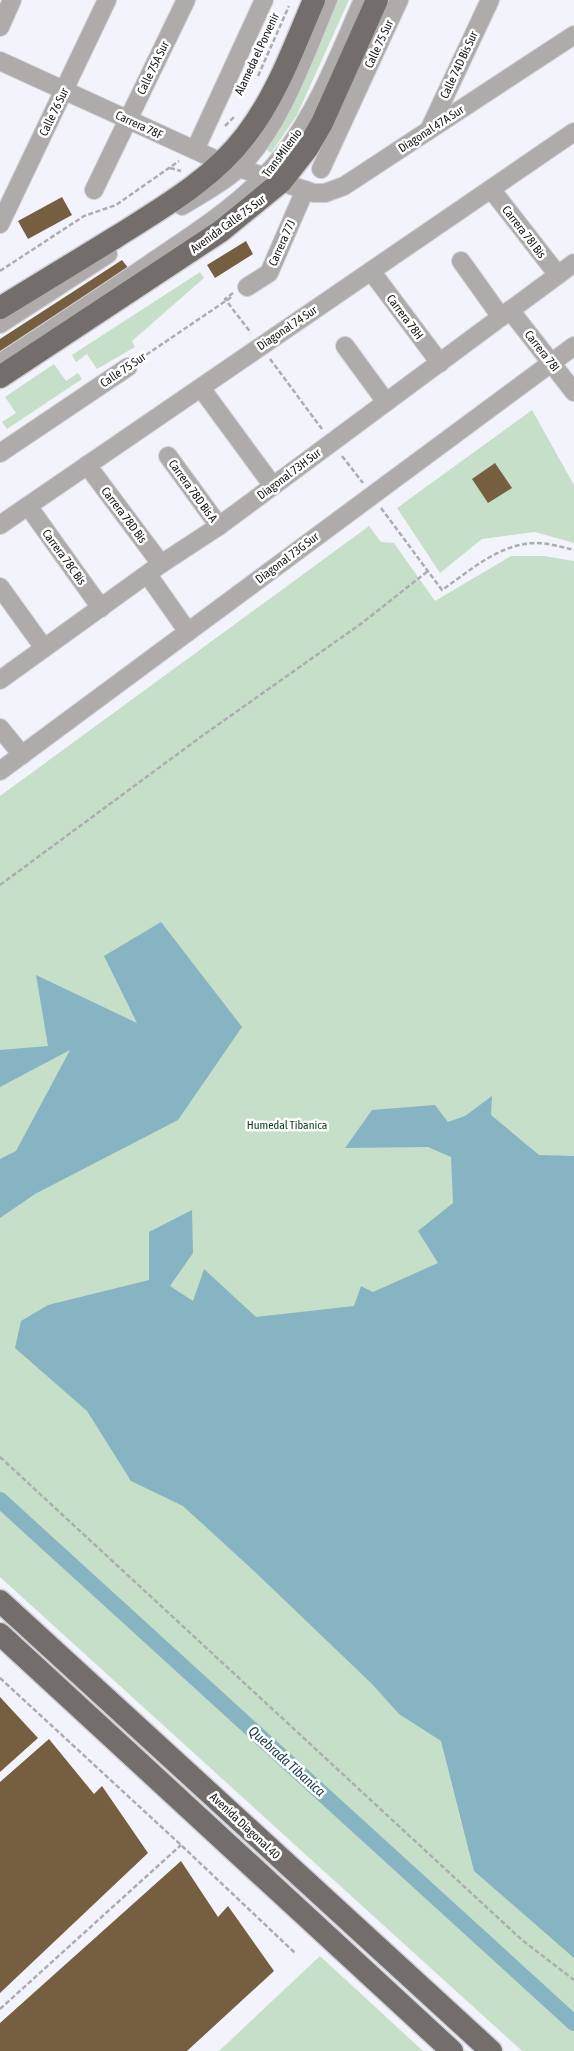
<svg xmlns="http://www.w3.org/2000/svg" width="574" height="2051" viewBox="0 0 574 2051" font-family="'Asap Condensed',sans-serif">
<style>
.green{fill:#c6dfc8}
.water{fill:#87b4c3}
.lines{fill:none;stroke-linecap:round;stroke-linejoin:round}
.canal{stroke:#87b4c3;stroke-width:16}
.building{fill:#765e41}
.minor-casing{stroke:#d0d1d7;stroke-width:20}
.major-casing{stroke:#d0d1d7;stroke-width:25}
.path{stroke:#acadb2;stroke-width:2.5;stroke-dasharray:5 2.5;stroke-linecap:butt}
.minor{stroke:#aeabaa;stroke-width:18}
.major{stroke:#736e6c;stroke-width:22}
.labels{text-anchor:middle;stroke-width:5;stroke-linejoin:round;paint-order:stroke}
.street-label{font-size:12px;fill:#171719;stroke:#fff}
.park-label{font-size:12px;fill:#0f3f18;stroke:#fff}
.water-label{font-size:14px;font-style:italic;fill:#133c48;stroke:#fff}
</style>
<rect width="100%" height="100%" fill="#f3f4fb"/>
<g class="green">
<path d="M337,0H349L297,115L271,153L264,148L304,77Z"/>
<path d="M200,272L204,278L132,341L135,347L97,369L87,354L76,362L72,355Z"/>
<path d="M54,364L66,381L78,373L82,379L7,429L2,422L16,413L5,397Z"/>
<path d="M532,410L574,485V543L535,532L482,539L440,573L397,508Z"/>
<path d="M369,526L381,542L394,543L435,601L511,556H544L574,561V2051H522L0,1577V796Z"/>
<path d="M320,1956L423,2051H219Z"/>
</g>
<g class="water">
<path d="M161,922L242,1027L178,1120L35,1194L0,1218V1159L16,1151L70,1050L0,1087V1050L48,1046L36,975L137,1023L104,956Z"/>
<path d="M492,1096L491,1115L539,1155L574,1156V1958L474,1871L441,1741L399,1714L372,1684L254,1571L183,1506L131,1481L87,1411L15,1348L21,1321L48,1305L149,1280V1232L192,1210L193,1253L170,1286L193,1301L204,1269L256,1317L354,1306L361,1286L373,1292L438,1263L418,1231L453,1203L451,1157L428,1147L345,1148L372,1110L435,1105L448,1122L465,1116Z"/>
</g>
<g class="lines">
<path class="canal" d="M0,1500L574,2023"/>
</g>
<g class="building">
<path d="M62,197L72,215L28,239L18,221Z"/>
<path d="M246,241L253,254L215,278L207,265Z"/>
<path d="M122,260L129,269L0,354V339Z"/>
<path d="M495,463L512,488L488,503L472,479Z"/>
<path d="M0,1697L38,1738L0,1772Z"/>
<path d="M49,1739L94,1794L102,1786L148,1853L0,1993V1782Z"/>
<path d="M181,1861L218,1917L228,1906L274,1971L187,2051H0V2023Z"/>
</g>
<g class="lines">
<g class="minor-casing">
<g id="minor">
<path d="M0,27L12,0"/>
<path d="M0,61L221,162L314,193H325L344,186L574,35"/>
<path d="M429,130L490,0"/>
<path d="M195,150L264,0"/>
<path d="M321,169L399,0"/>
<path d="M491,189L558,275"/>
<path d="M94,190L186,0"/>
<path d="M182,206C201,194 223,183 239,168C281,126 305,54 328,0"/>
<path d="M0,224L107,0"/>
<path d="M461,261L501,317"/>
<path d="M371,271L440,363"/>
<path d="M247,287L269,273L305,190"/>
<path d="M510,310L574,392"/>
<path d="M0,324L108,254"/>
<path d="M345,346L386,402"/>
<path d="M0,363C53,328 106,294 158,258C203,228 249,198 283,155C318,110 340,52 363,0"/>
<path d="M201,388L273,486"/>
<path d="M0,453L128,367"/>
<path d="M168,456L219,526"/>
<path d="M87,465L161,564"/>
<path d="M28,506L101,608"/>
<path d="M0,525L574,132"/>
<path d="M148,575L188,632"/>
<path d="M0,587L44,648"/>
<path d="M0,680L161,564L219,526L574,263"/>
<path d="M0,728L22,755"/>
<path d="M0,771L574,346"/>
</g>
</g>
<g class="major-casing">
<g id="major">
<path d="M0,308C39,284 77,261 116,237C162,208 213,179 246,135C277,95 294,46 314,0"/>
<path d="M0,377L221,231L281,182L307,149L322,123L377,0"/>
<path d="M0,1601L491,2051"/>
<path d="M0,1634L452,2051"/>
</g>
</g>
<g class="path">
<path d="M258,76L289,6"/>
<path d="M225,126L234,117"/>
<path d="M170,168L181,171"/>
<path d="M0,271L84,216L116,205L179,161"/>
<path d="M233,293L225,299L251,333"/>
<path d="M140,359L233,296"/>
<path d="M270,359L322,429"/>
<path d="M342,456L363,483"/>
<path d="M381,508L442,590C471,570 499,544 535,543C548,543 562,547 574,550"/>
<path d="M0,885L202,736L362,623L428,571"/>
<path d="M0,1457L522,1940L574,1980"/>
<path d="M0,1678L181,1845L295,1953"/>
<path d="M0,2009L181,1845"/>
</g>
<use href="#minor" class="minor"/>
<use href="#major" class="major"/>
</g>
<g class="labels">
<g class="street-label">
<text transform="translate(379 44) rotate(-65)" y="4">Calle 75 Sur</text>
<text transform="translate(257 54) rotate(-65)" y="4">Alameda el Porvenir</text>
<text transform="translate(459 65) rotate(-65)" y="4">Calle 74D Bis Sur</text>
<text transform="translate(153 68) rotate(-64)" y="4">Calle 75A Sur</text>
<text transform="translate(54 112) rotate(-64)" y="4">Calle 76 Sur</text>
<text transform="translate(139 125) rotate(25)" y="4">Carrera 78F</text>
<text transform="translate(431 129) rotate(-33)" y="4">Diagonal 47A Sur</text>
<text transform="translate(282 153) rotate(-53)" y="4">TransMilenio</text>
<text transform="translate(228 224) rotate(-36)" y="4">Avenida Calle 75 Sur</text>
<text transform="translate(524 232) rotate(52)" y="4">Carrera 78I Bis</text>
<text transform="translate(282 243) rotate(-66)" y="4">Carrera 77J</text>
<text transform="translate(405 317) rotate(53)" y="4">Carrera 78H</text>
<text transform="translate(287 328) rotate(-34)" y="4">Diagonal 74 Sur</text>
<text transform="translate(542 351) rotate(52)" y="4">Carrera 78I</text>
<text transform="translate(123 370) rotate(-34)" y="4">Calle 75 Sur</text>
<text transform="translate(289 474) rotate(-37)" y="4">Diagonal 73H Sur</text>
<text transform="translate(193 491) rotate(54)" y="4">Carrera 78D Bis A</text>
<text transform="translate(124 515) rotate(53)" y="4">Carrera 78D Bis</text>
<text transform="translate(64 557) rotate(54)" y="4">Carrera 78C Bis</text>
<text transform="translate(287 558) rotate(-37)" y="4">Diagonal 73G Sur</text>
<text transform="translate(245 1826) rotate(43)" y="4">Avenida Diagonal 40</text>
</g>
<g class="park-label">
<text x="287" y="1129">Humedal Tibanica</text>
</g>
<g class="water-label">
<text transform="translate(287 1761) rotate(42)" y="5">Quebrada Tibaníca</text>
</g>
</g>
</svg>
